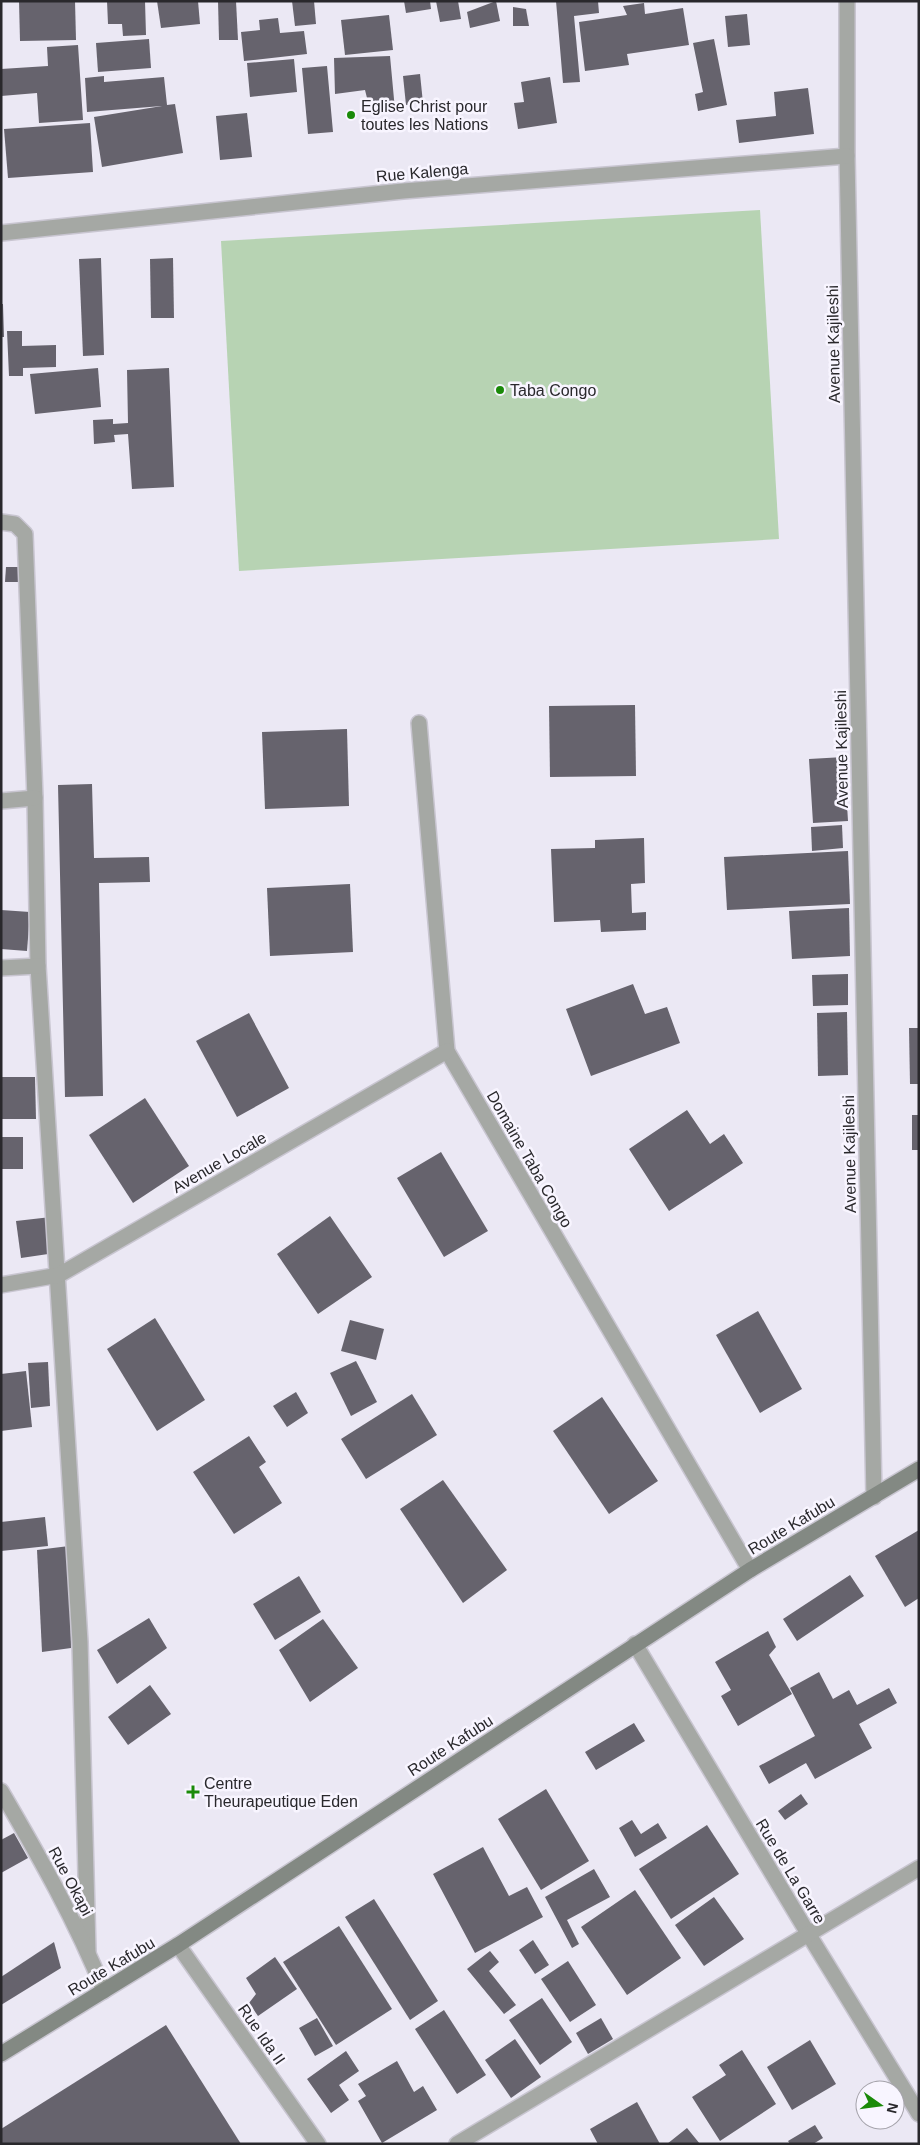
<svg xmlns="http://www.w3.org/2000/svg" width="920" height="2145" viewBox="0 0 920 2145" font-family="Helvetica,sans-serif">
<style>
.green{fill:#b7d3b3}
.building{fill:#66636d}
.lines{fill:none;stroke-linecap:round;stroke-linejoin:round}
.minor-casing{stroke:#c8c5d0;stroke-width:18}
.secondary-casing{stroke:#c8c5d0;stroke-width:18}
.minor{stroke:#a5a8a4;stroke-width:15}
.secondary{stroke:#838983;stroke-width:15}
.poi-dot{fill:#1a8a09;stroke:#f8f5ff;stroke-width:2}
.labels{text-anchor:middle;stroke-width:5;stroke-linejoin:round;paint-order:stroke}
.poi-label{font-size:16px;fill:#29282c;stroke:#f8f5ff;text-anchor:start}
.street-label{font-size:16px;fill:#29282c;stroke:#f8f5ff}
</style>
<rect width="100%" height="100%" fill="#ebe8f4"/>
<path class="green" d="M760,210L779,539L239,571L221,241Z"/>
<g class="building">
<path d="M19,1H75L76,40L20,41Z"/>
<path d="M107,1H145L146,35L123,36L122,24H108Z"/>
<path d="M157,1H198L200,24L161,28Z"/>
<path d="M218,1H236L238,40H219Z"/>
<path d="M292,1H314L316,24L295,26Z"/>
<path d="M404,1H430L431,9L406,13Z"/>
<path d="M436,1H458L461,19L440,22Z"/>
<path d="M496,1L500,21L470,28L467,12Z"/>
<path d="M556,1H598L599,13L574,16L580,82L563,83Z"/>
<path d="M644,3L645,14L683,8L689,45L627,54L629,65L585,71L579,22L627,15L623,6Z"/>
<path d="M513,7L526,9L529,26H513Z"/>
<path d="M747,14L750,45L728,47L725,16Z"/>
<path d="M389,15L393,50L345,55L341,20Z"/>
<path d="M278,18L280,33L304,31L307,54L244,61L241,32L260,30L259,20Z"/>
<path d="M149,39L151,68L98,72L96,43Z"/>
<path d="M714,39L727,105L698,111L695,94L703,92L693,43Z"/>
<path d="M78,45L83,120L39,123L37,93L1,96V69L48,66L47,47Z"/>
<path d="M390,56L395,110L371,114L365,90L335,94L334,58Z"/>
<path d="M294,59L297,92L250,97L247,63Z"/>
<path d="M327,66L333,132L308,134L302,68Z"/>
<path d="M420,74L423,103L406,105L403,76Z"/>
<path d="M104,76V82L164,77L167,105L175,104L183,153L102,167L94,117L162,106L87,112L85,78Z"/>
<path d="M550,77L557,123L518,129L514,103L524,102L521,82Z"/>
<path d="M808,88L814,134L739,143L736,120L776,116L774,92Z"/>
<path d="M247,113L252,157L220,160L216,116Z"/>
<path d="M90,123L93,172L8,178L4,129Z"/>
<path d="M101,258L104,355L83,356L79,259Z"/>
<path d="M173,258L174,318H151L150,259Z"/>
<path d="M1,304H3L4,337H1Z"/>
<path d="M7,331H22V346L56,345V367L23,368V376H9Z"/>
<path d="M98,368L101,407L35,414L30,374Z"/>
<path d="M169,368L174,487L132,489L128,434L114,435L115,442L94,444L93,420L113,419V424L128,423L127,370Z"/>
<path d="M6,567H23L22,582H5Z"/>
<path d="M635,705L636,776L550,777L549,706Z"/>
<path d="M347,729L349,806L265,809L262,732Z"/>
<path d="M844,757L848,821L813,823L809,759Z"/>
<path d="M92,784L94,858L149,857L150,882L99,883L103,1096L65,1097L58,785Z"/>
<path d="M842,825L843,848L812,851L811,827Z"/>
<path d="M644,838L645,883L631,884L632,913L646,912V930L601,932L600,920L554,922L551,849L595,848V840Z"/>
<path d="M848,851L850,904L727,910L724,857Z"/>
<path d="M350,884L353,952L270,956L267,888Z"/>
<path d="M849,908L850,956L792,959L789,911Z"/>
<path d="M1,910L30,912L27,951L1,949Z"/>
<path d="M848,974V1005L813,1006L812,975Z"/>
<path d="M633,984L645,1014L667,1007L680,1043L591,1076L566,1009Z"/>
<path d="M847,1012L848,1075L818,1076L817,1013Z"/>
<path d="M249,1013L289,1088L237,1117L196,1041Z"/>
<path d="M909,1028H919V1084H910Z"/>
<path d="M1,1077H35L36,1119H1Z"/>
<path d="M145,1098L189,1166L133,1203L89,1135Z"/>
<path d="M687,1110L710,1144L724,1134L743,1163L669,1211L629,1149Z"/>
<rect x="912" y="1115" width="7" height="35"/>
<rect x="1" y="1137" width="22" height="32"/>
<path d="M441,1152L488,1231L444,1257L397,1178Z"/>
<path d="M330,1216L372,1277L318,1314L277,1254Z"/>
<path d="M51,1217L55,1253L21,1258L16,1221Z"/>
<path d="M758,1311L802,1389L760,1413L716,1335Z"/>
<path d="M155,1318L205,1400L157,1431L107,1349Z"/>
<path d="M350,1320L384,1329L376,1360L341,1351Z"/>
<path d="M356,1361L377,1402L351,1416L330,1373Z"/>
<path d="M48,1362L50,1406L31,1408L28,1363Z"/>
<path d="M26,1371L32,1427L1,1431V1374Z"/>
<path d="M296,1392L308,1413L287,1427L273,1406Z"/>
<path d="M412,1394L437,1435L366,1479L341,1439Z"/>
<path d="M602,1397L658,1481L609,1514L553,1431Z"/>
<path d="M249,1436L266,1462L259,1467L282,1503L234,1534L193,1472Z"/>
<path d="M443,1480L507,1570L463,1603L400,1509Z"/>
<path d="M45,1517L48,1546L1,1551V1522Z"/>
<path d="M919,1530V1598L905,1607L875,1556Z"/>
<path d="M69,1546L71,1648L42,1652L37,1550Z"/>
<path d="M850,1575L864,1596L797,1641L783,1619Z"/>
<path d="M299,1576L321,1612L275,1640L253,1604Z"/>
<path d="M149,1618L167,1648L117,1684L97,1650Z"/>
<path d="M323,1619L358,1668L310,1702L279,1650Z"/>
<path d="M768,1631L776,1647L769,1655L792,1694L738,1726L721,1696L731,1690L715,1662Z"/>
<path d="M819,1672L833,1699L849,1690L857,1705L889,1688L897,1703L859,1724L872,1748L815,1779L806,1763L769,1784L759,1766L815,1736L790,1688Z"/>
<path d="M150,1685L171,1714L128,1745L108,1717Z"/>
<path d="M634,1723L645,1741L596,1770L585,1752Z"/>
<path d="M546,1789L589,1861L541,1890L498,1819Z"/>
<path d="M801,1794L808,1804L785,1820L778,1811Z"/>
<path d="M632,1820L641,1834L658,1823L667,1838L635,1857L619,1828Z"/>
<path d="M707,1825L739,1874L671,1919L639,1869Z"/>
<path d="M14,1833L28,1858L1,1873V1840Z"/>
<path d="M483,1847L509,1896L527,1887L543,1917L475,1953L433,1874Z"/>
<path d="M594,1869L610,1897L567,1920L579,1944L572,1948L545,1897Z"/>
<path d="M635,1890L681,1958L627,1995L581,1927Z"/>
<path d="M714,1897L744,1939L704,1966L675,1925Z"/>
<path d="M374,1899L438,2001L410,2020L345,1917Z"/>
<path d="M339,1926L392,2009L336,2045L283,1962Z"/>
<path d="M533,1940L549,1965L535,1974L519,1950Z"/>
<path d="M54,1942L61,1968L1,2005V1977Z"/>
<path d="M490,1951L499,1962L489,1971L516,2005L504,2014L467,1969Z"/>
<path d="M275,1957L297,1989L258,2016L249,2003L256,1994L246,1978Z"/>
<path d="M568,1961L596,2005L570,2022L541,1979Z"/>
<path d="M542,1998L572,2042L540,2065L509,2020Z"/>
<path d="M444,2010L486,2075L457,2094L415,2029Z"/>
<path d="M317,2018L333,2046L315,2056L299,2028Z"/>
<path d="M601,2018L613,2039L588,2054L576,2033Z"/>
<path d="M166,2025L241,2144H1V2129Z"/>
<path d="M515,2039L541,2077L511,2098L485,2060Z"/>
<path d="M810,2040L836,2084L792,2110L767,2067Z"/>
<path d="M742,2050L776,2104L720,2141L692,2097L726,2075L719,2065Z"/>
<path d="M346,2051L359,2071L339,2085L349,2100L331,2113L307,2079Z"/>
<path d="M397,2061L414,2092L423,2086L437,2110L382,2143L358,2101L366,2096L358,2084Z"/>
<path d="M637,2102L660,2144H598L590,2129Z"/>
<path d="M815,2125L823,2138L813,2144H790L788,2141Z"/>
<path d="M687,2128L700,2144H667Z"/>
</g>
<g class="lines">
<g class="minor-casing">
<g id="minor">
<path d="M847,1V156L874,1497"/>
<path d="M1,233L403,191L847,156"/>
<path d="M1,522L15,524L25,534L35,798L38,966L80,1642L88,1952"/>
<path d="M419,723L447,1051L750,1570"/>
<path d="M1,801L35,798"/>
<path d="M1,968L38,966"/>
<path d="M1,1285L59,1275L447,1051"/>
<path d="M635,1644L809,1935L919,2114"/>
<path d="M1,1791C39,1856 76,1921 104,1991"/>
<path d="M178,1945L318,2144"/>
<path d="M457,2144L919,1868"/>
</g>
</g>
<g class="secondary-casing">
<path id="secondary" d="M1,2054L178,1945L750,1570L919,1469"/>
</g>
<use href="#minor" class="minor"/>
<use href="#secondary" class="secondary"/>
</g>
<g class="poi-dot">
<circle cx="351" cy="115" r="5"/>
<circle cx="500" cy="390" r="5"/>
<path d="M190.5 1784.5h5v5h5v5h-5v5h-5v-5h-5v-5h5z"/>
</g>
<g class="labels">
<g class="poi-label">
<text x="361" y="112">Eglise Christ pour<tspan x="361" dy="18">toutes les Nations</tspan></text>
<text x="510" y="396">Taba Congo</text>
<text x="204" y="1789">Centre<tspan x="204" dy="18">Theurapeutique Eden</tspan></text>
</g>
<g class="street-label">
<text transform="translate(422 172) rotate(-5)" y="6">Rue Kalenga</text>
<text transform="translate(833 344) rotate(-91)" y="6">Avenue Kajileshi</text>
<text transform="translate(841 749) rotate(-91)" y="6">Avenue Kajileshi</text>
<text transform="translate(849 1154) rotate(-91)" y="6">Avenue Kajileshi</text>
<text transform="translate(530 1159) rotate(60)" y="6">Domaine Taba Congo</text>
<text transform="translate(219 1162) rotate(-30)" y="6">Avenue Locale</text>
<text transform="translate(791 1525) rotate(-31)" y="6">Route Kafubu</text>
<text transform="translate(450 1745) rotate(-33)" y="6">Route Kafubu</text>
<text transform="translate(791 1871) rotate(59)" y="6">Rue de La Garre</text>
<text transform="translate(71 1881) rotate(62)" y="6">Rue Okapi</text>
<text transform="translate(111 1966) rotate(-31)" y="6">Route Kafubu</text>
<text transform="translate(262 2034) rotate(55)" y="6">Rue Ida II</text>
</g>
</g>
<rect width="920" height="2145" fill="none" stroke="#29282c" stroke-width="5"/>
<g transform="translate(880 2105) rotate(104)"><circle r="24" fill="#f8f5ff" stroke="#a5a3ab"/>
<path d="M0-4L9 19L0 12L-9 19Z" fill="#1a8a09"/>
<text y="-8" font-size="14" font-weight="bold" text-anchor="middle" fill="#29282c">N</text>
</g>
</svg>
